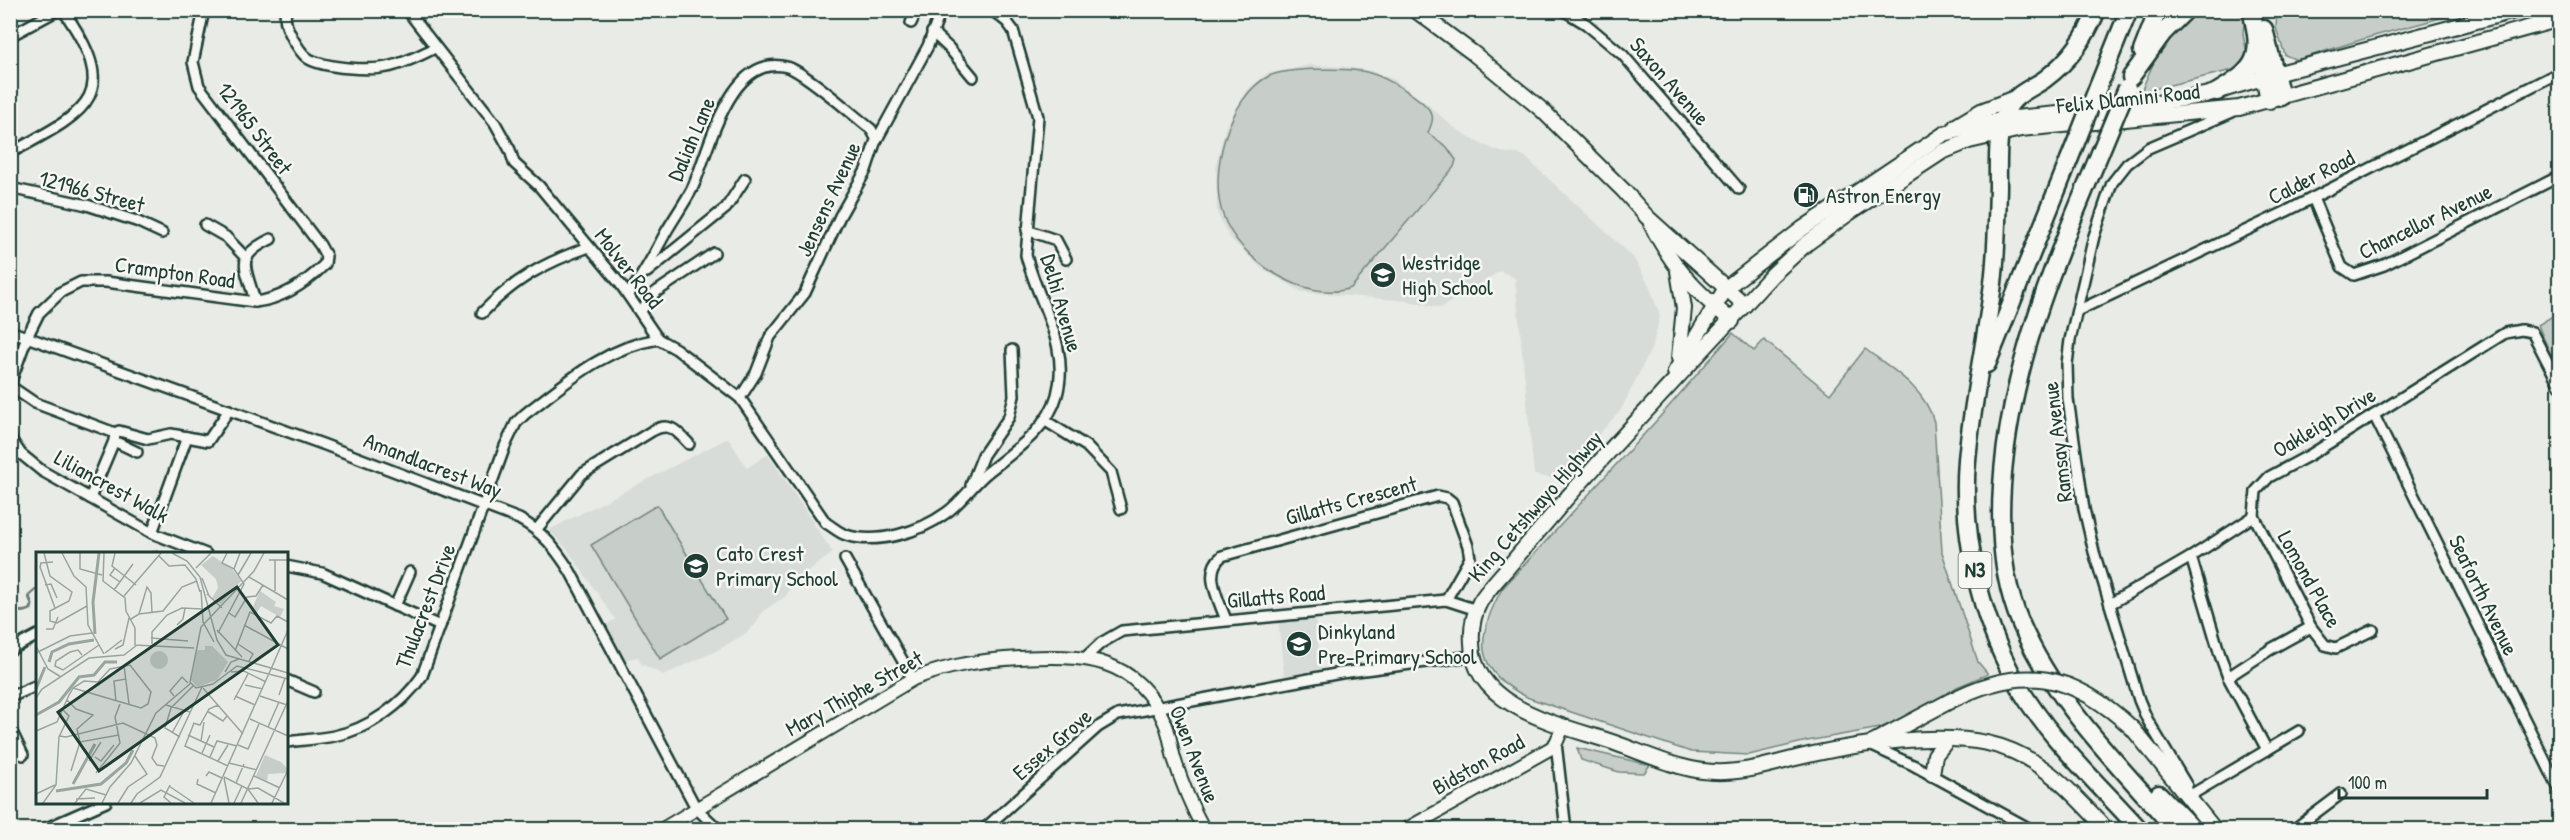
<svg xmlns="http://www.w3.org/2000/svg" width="2570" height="840" viewBox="0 0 2570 840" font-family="'Patrick Hand',sans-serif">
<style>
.built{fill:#d8dcd8}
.green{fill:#c7cec9;stroke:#73867e;stroke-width:1.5}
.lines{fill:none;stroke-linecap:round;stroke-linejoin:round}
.stream{stroke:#687c75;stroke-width:3}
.minor-casing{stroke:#1f3d34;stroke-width:14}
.tertiary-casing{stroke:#1f3d34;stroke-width:16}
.secondary-casing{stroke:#1f3d34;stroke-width:18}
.motorway-casing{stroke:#1f3d34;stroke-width:21}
.minor{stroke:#f6f6f2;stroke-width:9}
.tertiary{stroke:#f6f6f2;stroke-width:12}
.secondary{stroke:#f6f6f2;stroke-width:14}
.motorway{stroke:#f6f6f2;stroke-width:16}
.secondary-bridge-casing{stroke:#1f3d34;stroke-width:18;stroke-linecap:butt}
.motorway-bridge-casing{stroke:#1f3d34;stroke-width:21;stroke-linecap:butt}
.secondary-bridge{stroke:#f6f6f2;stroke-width:14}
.motorway-bridge{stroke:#f6f6f2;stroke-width:16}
.labels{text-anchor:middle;stroke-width:5;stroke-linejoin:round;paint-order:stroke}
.shield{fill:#f6f6f2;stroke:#60746d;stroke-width:1.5}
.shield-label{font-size:21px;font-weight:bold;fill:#1f3d34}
.street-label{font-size:22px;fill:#1f3d34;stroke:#f6f6f2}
.poi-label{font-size:22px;fill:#1f3d34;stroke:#f6f6f2;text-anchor:start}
.inset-river{fill:none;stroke:#99a6a0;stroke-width:3}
.inset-road{fill:none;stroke:#98a59f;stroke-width:1.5}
.view{fill:#1f3d34;fill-opacity:0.15;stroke:#1f3d34;stroke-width:3}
.inset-edge{fill:none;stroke:#1f3d34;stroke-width:3}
</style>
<rect width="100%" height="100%" fill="#e9ebe7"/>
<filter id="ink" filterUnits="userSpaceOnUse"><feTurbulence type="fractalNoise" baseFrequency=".0167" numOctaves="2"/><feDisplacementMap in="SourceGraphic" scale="12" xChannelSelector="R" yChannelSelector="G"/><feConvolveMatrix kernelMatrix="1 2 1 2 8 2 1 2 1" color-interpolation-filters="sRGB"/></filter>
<g filter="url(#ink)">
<g class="built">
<path d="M1310,65L1347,67L1371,71L1395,80L1426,103L1452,126L1481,144L1501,152L1523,155L1633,257L1649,285L1660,316L1653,345L1621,410L1558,479L1534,475L1515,278L1500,271L1441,308L1407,301L1302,292L1261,268L1229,237L1217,213L1216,163L1226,126L1247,90L1266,74Z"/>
<path d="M728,438L747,468L768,454L833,553L794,581L786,596L763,611L756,624L745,634L716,651L664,675L641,664L638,657L625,660L605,626L615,619L567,549L549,530Z"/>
<path d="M1315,616L1321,669L1284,676L1278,620Z"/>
</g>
<g class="green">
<path d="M2277,10H2467V11L2370,37L2297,60L2285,55L2276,28Z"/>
<path d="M2203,11H2236L2245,17C2245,22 2243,28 2243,33C2245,52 2252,52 2237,69L2141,92C2153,62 2170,22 2203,11Z"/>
<path d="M1314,69C1332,70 1352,68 1370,73C1385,77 1427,100 1432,115C1434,121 1430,127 1428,133L1447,147L1456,160L1454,167L1351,288C1305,304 1238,259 1223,215C1208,174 1228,97 1269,76C1282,70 1300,70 1314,69Z"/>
<path d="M2559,312V374L2538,325Z"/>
<path d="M1733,333L1754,351L1764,340L1830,394L1865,349C1892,369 1925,388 1934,422L1942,552L1978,662L1988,674L1957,687L1919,712L1880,728L1807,741L1749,755L1691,752L1529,698C1474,672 1474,639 1502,589L1657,420Z"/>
<path d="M657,505L726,619L660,659L591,545Z"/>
<path d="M1577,748L1650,765L1644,773L1619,772L1581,760Z"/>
</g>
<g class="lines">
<g class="stream">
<path d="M147,554L157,552"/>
<path d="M10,607C18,612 23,613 31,609L32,605L29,596L38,588"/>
</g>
<g class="minor-casing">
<g id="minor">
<path d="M286,10C283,22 289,31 294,41C298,47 302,55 309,59C326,68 369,71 387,67C404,64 420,55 435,48"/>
<path d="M407,10L495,123L510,150L514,163L539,186L621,285L658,339L676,349L740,398L826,523C833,527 839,533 846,535C877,545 920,532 946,513C962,502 973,484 988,472C1014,451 1048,429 1057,395C1071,345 1037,301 1026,255L1038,117L1013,30L1007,22L992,10"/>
<path d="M1563,10L1586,24L1623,55L1739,189"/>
<path d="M911,23L917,10"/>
<path d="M932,32L949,48L973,77"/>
<path d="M10,36L58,10"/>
<path d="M10,153C88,111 123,96 63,10"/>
<path d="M10,188L87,205L136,221L162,233"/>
<path d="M2313,198L2342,267L2354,275L2384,265L2560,176"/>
<path d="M205,225L226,237L246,258"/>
<path d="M1027,230L1056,240L1066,259"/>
<path d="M647,272L726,208L745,179"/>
<path d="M628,295C644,275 654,254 666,232C674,218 684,204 692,189C709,153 728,52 787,67C804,71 854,116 871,129L877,140"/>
<path d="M255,302C247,267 232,258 271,239"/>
<path d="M641,311L653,294L714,253"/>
<path d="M2077,311L2287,211L2560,72"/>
<path d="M482,313C515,279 544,263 589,247"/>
<path d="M10,331L325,445L519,519C543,532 555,548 570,571L696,808L719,830"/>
<path d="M10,384L27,337L39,313L61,292L81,282H106L255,302C282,299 306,283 325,264L326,256L320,245L199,86L193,62L204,10"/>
<path d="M10,386L35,403L115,433L114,441L90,498"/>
<path d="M740,398L756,373L770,337L805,293L840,216L866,170L875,143L928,46L941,10"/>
<path d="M2374,415L2560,791"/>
<path d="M1044,420L1086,446L1111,472L1121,509"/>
<path d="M115,433L119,431L148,439L171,434L187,437"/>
<path d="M10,438L21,454L42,471L152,533L206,554"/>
<path d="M114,441L137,452"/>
<path d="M971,485L983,455L1009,417L1014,396L1012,350"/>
<path d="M2254,516L2311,627L2325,645L2336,648L2373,630"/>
<path d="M537,529L582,474L652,431C670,421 677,431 689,444"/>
<path d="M152,533L187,437L208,441L229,410"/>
<path d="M845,559L913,679"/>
<path d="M286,566L322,573L440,626"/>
<path d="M2110,604L2191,557L2254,516L2256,491L2269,477L2310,455L2505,333L2521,330L2532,332L2560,386"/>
<path d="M395,606L410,572"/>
<path d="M1226,620C1219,600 1202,572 1222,556L1438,496L1447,498L1452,502L1468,546L1470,558L1446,600"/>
<path d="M10,650L38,635"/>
<path d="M1086,657L1101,643L1122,631L1446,600L1477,610"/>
<path d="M2228,677L2271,649L2311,627"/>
<path d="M286,680L314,692"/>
<path d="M10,697L38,685"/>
<path d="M10,728L23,755"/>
<path d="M286,742C302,740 319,739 334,736C369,729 402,705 422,676L505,446L516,423L525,414C567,382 604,348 658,339"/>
<path d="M1556,743L1566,830"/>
<path d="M1872,746L1913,765L2032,830"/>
<path d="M2267,750L2299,731"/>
<path d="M2187,786L2147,719L2139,700L2094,552L2084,509L2068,399L2067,364L2070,340L2094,236L2112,183L2127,164L2148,148L2232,112"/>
<path d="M2189,796L2267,750L2228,677L2220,655L2191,557"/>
<path d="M42,830L106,802"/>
<path d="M983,830L1098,727L1118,715L1341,673L1473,656"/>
<path d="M2293,830L2341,794"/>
</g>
</g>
<g class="tertiary-casing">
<g id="tertiary">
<path d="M661,830L913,679C949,665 982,660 1020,658C1083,655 1136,655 1165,723C1170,734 1171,747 1174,758C1182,784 1191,806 1204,830"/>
<path d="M1405,830L1551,748L1556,743L1563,727"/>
</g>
</g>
<g class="secondary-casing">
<g id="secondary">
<path d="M1415,10L1473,53L1542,110L1624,191L1647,217L1745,305"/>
<path d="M1956,126L1981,111L2012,99"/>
<path d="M1651,224C1674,269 1693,289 1732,321"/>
<path d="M1678,271L1684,308L1679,358"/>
<path d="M1675,372L1726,288L1802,229L1944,134L2004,119L2133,107L2205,95L2283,72L2518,10"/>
<path d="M2133,729L2215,830"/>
<path d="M1873,742L1950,701"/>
<path d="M1932,774L1935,755L1948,739"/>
<path d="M2107,830C2072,792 2039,754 1987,743C1937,733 1863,743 1813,754C1784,760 1755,771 1725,772C1687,774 1649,755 1615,743C1566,726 1472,709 1472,643C1471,629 1473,615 1480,602C1488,589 1500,577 1510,565C1528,543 1547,522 1565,500C1633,424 1704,349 1773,274L1806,244L1849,213L1942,152L1969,141L2021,129L2239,108L2560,19"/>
</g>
</g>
<g class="motorway-casing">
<g id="motorway">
<path d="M2097,10C2085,39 2070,60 2045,79C2031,89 2014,94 2007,110C1996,134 1998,161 1998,187C1997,219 1997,251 1993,283C1986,342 1972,401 1967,460C1961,535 1980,617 2016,682C2047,737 2098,783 2140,830"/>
<path d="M2264,29L2281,97"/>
<path d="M2142,51L2158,10"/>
<path d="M2261,60L2269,100"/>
<path d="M2131,77L2163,33L2186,10"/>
<path d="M2098,87L2129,10"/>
<path d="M2217,92C2258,68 2263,57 2251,10"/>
<path d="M2100,153C2055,261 2009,368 2002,486C1999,533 2002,580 2021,624C2055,703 2120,766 2176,830"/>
<path d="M1987,364L2069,160"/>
<path d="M2159,794L2194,830"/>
</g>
</g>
<use href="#minor" class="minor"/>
<use href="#tertiary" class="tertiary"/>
<use href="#secondary" class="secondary"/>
<use href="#motorway" class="motorway"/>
<g class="secondary-bridge-casing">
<path id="secondary-bridge" d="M1950,701C2023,663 2073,673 2133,729"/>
</g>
<g class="motorway-bridge-casing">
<g id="motorway-bridge">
<path d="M2100,153L2127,88"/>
<path d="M2069,160L2098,87"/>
</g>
</g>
<use href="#secondary-bridge" class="secondary-bridge"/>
<use href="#motorway-bridge" class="motorway-bridge"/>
</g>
</g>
<defs>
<g id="fuel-disc" transform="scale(1.35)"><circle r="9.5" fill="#1f3d34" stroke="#f6f6f2"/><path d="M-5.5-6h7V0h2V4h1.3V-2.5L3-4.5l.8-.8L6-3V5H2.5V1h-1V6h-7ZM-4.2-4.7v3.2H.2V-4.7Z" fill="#fff"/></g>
<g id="school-disc" transform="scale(1.35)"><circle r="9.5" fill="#1f3d34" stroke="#f6f6f2"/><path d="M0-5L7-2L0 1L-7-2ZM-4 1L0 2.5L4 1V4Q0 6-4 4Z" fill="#fff"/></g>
</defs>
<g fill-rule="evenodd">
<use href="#fuel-disc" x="1806" y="195"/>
<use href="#school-disc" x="1383" y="275"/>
<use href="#school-disc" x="696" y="566"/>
<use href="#school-disc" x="1299" y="644"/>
</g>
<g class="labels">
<rect class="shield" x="1958.5" y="552" width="33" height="36" rx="4.5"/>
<g class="shield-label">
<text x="1975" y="577">N3</text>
</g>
<g class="street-label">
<text transform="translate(1670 81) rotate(49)" y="8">Saxon Avenue</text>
<text transform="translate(2128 98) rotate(-6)" y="8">Felix Dlamini Road</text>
<text transform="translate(255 128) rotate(53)" y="8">121965 Street</text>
<text transform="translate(691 139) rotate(-67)" y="8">Daliah Lane</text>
<text transform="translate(2311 177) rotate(-27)" y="8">Calder Road</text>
<text transform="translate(92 191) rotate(15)" y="8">121966 Street</text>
<text transform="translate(828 199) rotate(-65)" y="8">Jensens Avenue</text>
<text transform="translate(2425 221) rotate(-26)" y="8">Chancellor Avenue</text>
<text transform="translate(629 268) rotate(52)" y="8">Molver Road</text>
<text transform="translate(175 272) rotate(8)" y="8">Crampton Road</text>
<text transform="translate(1062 303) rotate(74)" y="8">Delhi Avenue</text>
<text transform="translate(2324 422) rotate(-31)" y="8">Oakleigh Drive</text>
<text transform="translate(2057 442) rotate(-97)" y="8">Ramsay Avenue</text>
<text transform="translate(433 465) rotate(21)" y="8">Amandlacrest Way</text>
<text transform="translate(112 486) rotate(29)" y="8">Liliancrest Walk</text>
<text transform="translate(1351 500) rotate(-15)" y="8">Gillatts Crescent</text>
<text transform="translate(1535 506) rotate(-49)" y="8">King Cetshwayo Highway</text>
<text transform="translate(2310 579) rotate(61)" y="8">Lomond Place</text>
<text transform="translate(2484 595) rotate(64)" y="8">Seaforth Avenue</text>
<text transform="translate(1276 596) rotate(-5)" y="8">Gillatts Road</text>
<text transform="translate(425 606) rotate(-69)" y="8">Thulacrest Drive</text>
<text transform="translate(854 693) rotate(-29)" y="8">Mary Thiphe Street</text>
<text transform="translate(1052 744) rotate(-41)" y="8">Essex Grove</text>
<text transform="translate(1195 754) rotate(69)" y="8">Owen Avenue</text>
<text transform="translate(1478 764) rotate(-29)" y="8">Bidston Road</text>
</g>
<g class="poi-label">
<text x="1826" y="203">Astron Energy</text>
<text x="1402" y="270">Westridge<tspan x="1402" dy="25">High School</tspan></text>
<text x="716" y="561">Cato Crest<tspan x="716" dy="25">Primary School</tspan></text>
<text x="1318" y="639">Dinkyland<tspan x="1318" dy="25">Pre-Primary School</tspan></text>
</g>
</g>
<g transform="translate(36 552)">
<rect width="252" height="252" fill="#e9ebe7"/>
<path d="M177,4L197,18L205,29L185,52L176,46L182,36L180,27L165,13ZM224,39L240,50L238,54L248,57L244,65L225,54L220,62L215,59ZM169,94H176L192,110L181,128L161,135L155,128L161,98H169ZM114 108a9 9 0 1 1 18 0a9 9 0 1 1-18 0ZM229,203L245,210L252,217L250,221L232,222L231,229L220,224Z" fill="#c7cec9"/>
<path class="inset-river" d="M59,82L57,50L63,1M13,110L16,100L33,92L58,88M0,137L9,115M0,163L23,150L43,125L58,123L69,110H81M37,232L59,192M20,239L65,232L90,211L97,198"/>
<path class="inset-road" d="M8,1L14,24L36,40L33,49L14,59V69L21,71L51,54M26,1L38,24L50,35L52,73L68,102M44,1V17L66,23M68,1L67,29L89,46L90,59L99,76V93L158,96M79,1L76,14L100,33M136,1L151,9L164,25L181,88L190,103L252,121M191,1L186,11L198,17M228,1L218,19L165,75L154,130L160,136L177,132L201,114L252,127M123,4L133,14L149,13L160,27L164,40M233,8H252M17,10L5,11L4,15L19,56M79,16L74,23L84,30M160,16L175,1M202,23L215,1M213,25L252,48M166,26L173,44M9,33L15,32L21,46M78,38L97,12M165,38L167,70L178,90M239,39V8M171,42L186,56M88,44L125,1M193,61L199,65L211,45L220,44L227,33M103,62L111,35L115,41L116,61M95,67L103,62L127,59L146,35L161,29M141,73L147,67L149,56M208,73L252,97M10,77H17L22,65M181,78L206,105M182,81L208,32L198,17L204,1M115,86L152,89M116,92V80L131,63L146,56L167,57M202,92L217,102L213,109M0,94L12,117L25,125M79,97L87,93L93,66M199,99L214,60L235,71L241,64L252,70M0,101L34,84L56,81M69,101L86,88M46,103L42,98L34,100L20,109L19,114L27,118L63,93M238,110L252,78M88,114L93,152M189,120L195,110L203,107M195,120L208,119L230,130M209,133L227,137M167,136L207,182M243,143L249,126M138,144L134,139L146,125L152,131M199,144L219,153M224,144L251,153M0,146L6,137L53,106L88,103L101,93M31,148L40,157L57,163L41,177L44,190L83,183M198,148L212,122M80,150L78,129L90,127M130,153L154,160M171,159L187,169L191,164M214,167L252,184M157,171L164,173L173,157L182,153M158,171L149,194L192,214M232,175L243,150M0,179L21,170L33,143L36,138L37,136L48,129L62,130L74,117L94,113L115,140L112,152L105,156L37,136M136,181L147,161M152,183L178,195M23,184L30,185L87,171L119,186L121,193L116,206L121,213L128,214M144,185L129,176L135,156L157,134M165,189L168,170M202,193L212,197L223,172M166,201L174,183M59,205L65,209L78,193M174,205L181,189L201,194M53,209L65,190M182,209L192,193M193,211L221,218M35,219L44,190M60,221L84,191L79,165L84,152M170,224L173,220L186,226M218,224L244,236M188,225L212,237L222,251M188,226L193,251M162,227L161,232L180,241M200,231L208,212M134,233L128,245L135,251M133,234L158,251M212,237L222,236L248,251M0,242L19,233M40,247L59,246M7,251L20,233L23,185L33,164L27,158M39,251L50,237L70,243M66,251L74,235L95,211L120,161L155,131M82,251L92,235L111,222L99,204M95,251L101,242L124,225L166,135M104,251L125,238L149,251M175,251L239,108M198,251L206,234M205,251L252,149M236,251L252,218"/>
<path class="view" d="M201,35L242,93L63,219L22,160Z"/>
<rect width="252" height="252" class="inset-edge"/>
</g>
<rect width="2570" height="840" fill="none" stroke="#f6f6f2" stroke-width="36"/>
<rect x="18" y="18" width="2534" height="804" fill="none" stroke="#1f3d34" stroke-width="2" filter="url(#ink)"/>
<path d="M2339 789v9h148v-9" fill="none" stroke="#1f3d34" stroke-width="3"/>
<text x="2348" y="789" font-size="18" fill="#1f3d34" stroke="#f6f6f2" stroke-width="4.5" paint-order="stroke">100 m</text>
</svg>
